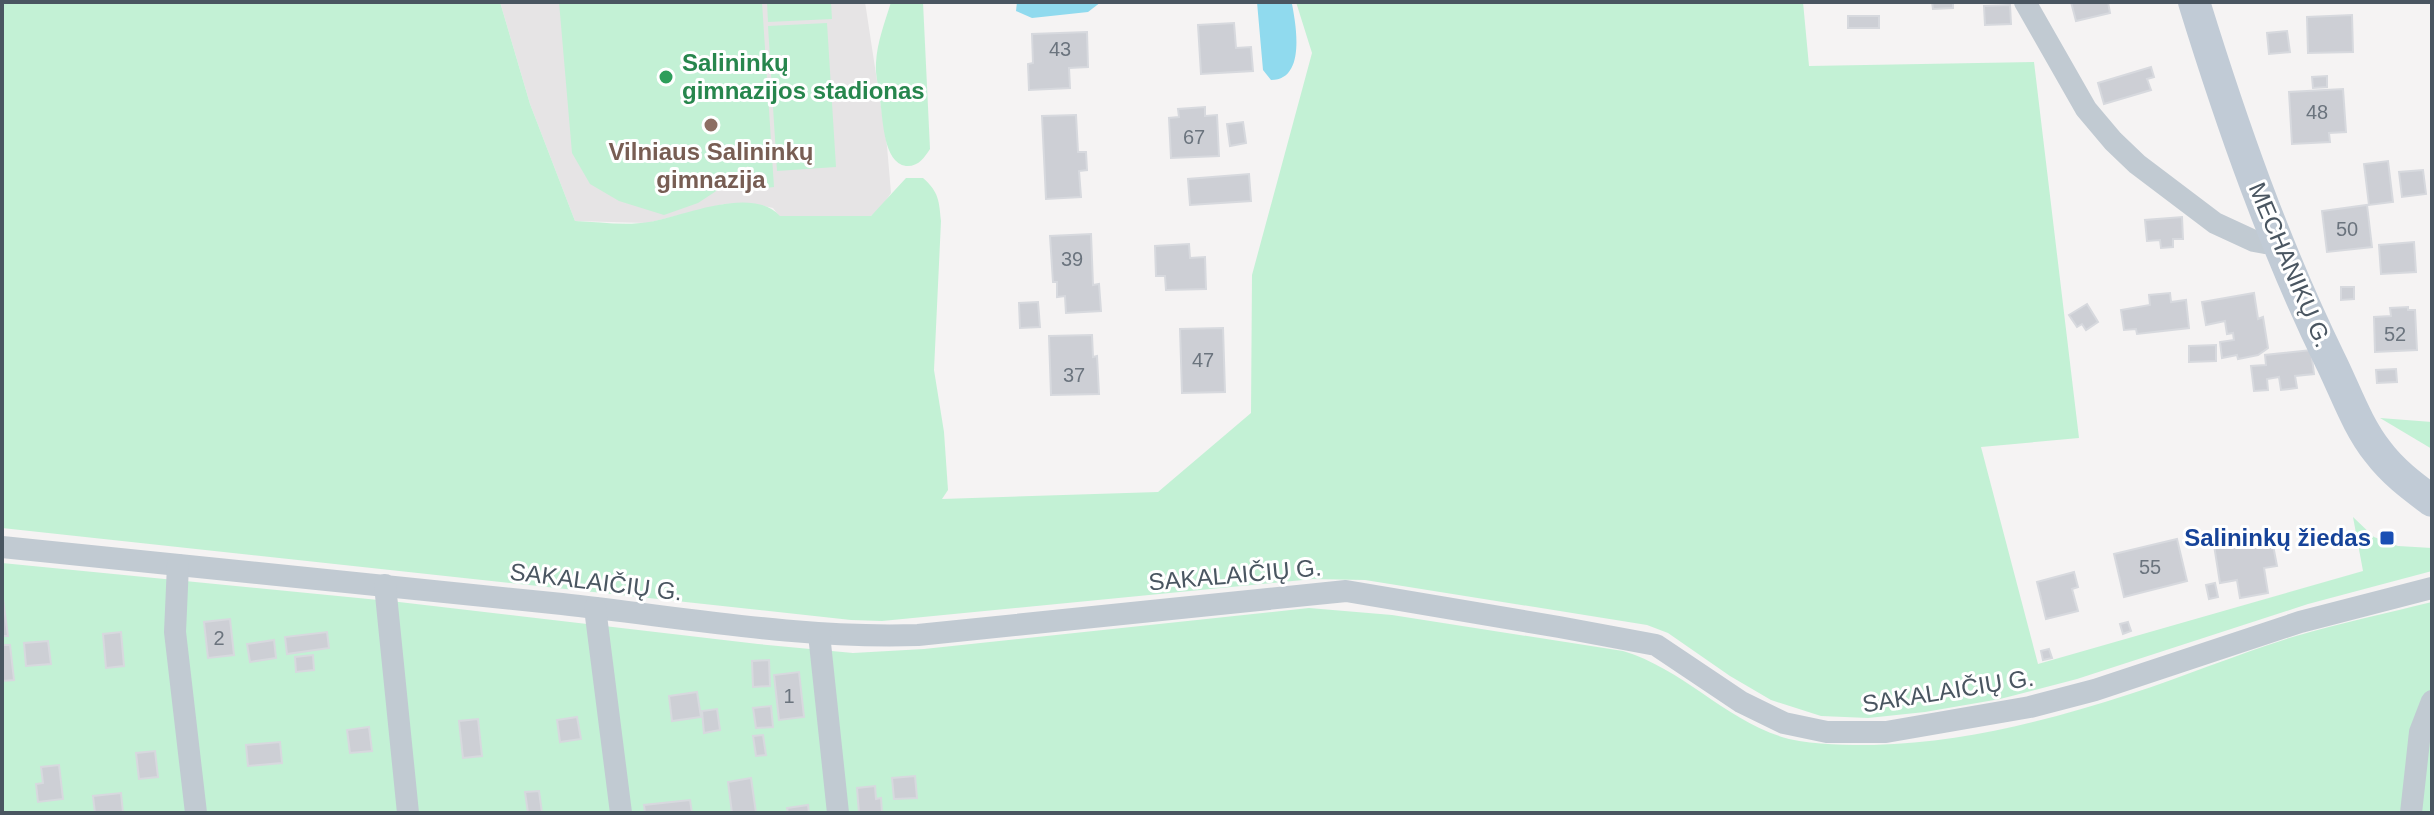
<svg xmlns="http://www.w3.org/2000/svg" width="2434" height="815" viewBox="0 0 2434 815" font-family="Helvetica,sans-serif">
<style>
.education{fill:#e6e4e5}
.green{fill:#c3f1d5}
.water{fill:#90daee}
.building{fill:#cdcfd5;stroke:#d7d9de;stroke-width:2}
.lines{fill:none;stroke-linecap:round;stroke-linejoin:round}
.street{stroke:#c1cad2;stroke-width:22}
.secondary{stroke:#c1cbd6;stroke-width:32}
.leisure-dot{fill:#2e9e5b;stroke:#fff;stroke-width:3}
.education-dot{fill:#8d6e63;stroke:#fff;stroke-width:3}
.transit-dot{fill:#1a4fb4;stroke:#fff;stroke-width:3}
.labels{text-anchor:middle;stroke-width:6;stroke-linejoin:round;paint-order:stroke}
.number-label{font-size:20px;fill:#6b747e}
.leisure-label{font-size:24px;font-weight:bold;fill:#27864d;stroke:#fff;text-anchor:start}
.education-label{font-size:24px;font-weight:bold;fill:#785e54;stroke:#fff}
.street-label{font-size:24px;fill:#4a5661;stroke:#fff}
.transit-label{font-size:24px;font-weight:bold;fill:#164399;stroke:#fff;text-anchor:end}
</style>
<rect width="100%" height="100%" fill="#f5f3f3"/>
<path class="education" d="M500,2H865L887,146L891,193L882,206L871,216H779L773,208L751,203L724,204L647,223L575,221L530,104Z"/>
<g class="green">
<path d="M2,2H500L530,104L575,221C599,222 626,226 649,222C684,216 752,185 780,216H871L906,178H923C939,192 939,201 941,221L934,370L944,432L948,490L942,499L1158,492L1251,413L1252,275L1312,53L1296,2H1803L1809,66L2034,62L2079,438L1981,447L2038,664L2363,571L2353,517L2374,537L2398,546L2432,548V571L2308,604L2077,679L2000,699L1925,712L1868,718L1821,716L1771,700L1730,676L1668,633L1647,625L1365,580L1313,579L882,621L851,620L2,528Z"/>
<path d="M559,2H762L774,187L759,189L748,166L733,180L698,203L664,215L619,201L590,184L572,153Z"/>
<path d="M767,2H831L832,19L768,22Z"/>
<path d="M891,2H923L930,149C924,158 918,167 906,166C883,163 883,118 880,100C879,88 875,75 876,63C877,42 885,22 891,2Z"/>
<path d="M827,23L836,167L777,171L768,26Z"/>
<path d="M2380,418L2432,422V449Z"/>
<path d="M2,563L399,602L758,644L853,653L924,649L1309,608L1392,615L1623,651C1684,669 1728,723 1789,739C1816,745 1847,745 1874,745C1961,743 2047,721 2130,694C2186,676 2240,653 2296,636C2341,623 2387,613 2432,602V813H2Z"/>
</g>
<g class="water">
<path d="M1017,2H1101L1088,12L1032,18L1016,11Z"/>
<path d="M1257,2H1292V4C1296,25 1306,80 1271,80L1263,70Z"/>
</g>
<g class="building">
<path d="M1932,2H1953V8L1933,9Z"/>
<path d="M2071,2H2108L2110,13L2076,21Z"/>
<path d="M2010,5L2011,24L1985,25L1984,6Z"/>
<path d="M2352,15L2353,52L2308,53L2307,17Z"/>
<rect x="1848" y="16" width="31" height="12"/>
<path d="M1234,23L1236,48L1251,47L1253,71L1201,74L1198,25Z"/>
<path d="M2287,31L2290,52L2269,54L2267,33Z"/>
<path d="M1087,32L1088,67L1069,68L1070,88L1029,90L1028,64L1033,63L1032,34Z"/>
<path d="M2151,67L2154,77L2147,79L2151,90L2104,104L2098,83Z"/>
<path d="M2327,76V87L2313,88L2312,77Z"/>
<path d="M2343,89L2346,132L2329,133L2330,142L2292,144L2289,92Z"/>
<path d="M1205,107V116L1217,115L1219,156L1171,158L1169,118L1179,117L1178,109Z"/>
<path d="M1076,115L1078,152H1086L1087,170L1079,171L1081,197L1046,199L1042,116Z"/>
<path d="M1243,122L1246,143L1230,146L1227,124Z"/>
<path d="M2388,161L2393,202L2369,205L2364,164Z"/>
<path d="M2423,170L2426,194L2402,197L2399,172Z"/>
<path d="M1249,174L1251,201L1190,205L1188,179Z"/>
<path d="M2367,205L2372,247L2327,252L2322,211Z"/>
<path d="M2182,217L2183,239H2173V247L2161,248L2160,240L2147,241L2145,220Z"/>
<path d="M1091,234L1093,285L1099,284L1101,311L1066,313L1065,296L1057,297V282H1053L1050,236Z"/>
<path d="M2414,242L2416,272L2381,274L2379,245Z"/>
<path d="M1189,244L1190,258L1205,257L1206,289L1166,290L1165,276H1156L1155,246Z"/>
<path d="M2341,287H2354V299L2341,300Z"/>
<path d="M2170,293L2171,302L2186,300L2189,328L2137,334L2136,329L2124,330L2121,310L2150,305L2149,295Z"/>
<path d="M2254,293L2258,319L2263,317L2268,348L2258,355L2238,359L2237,355L2222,358L2220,342L2234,340L2233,333L2227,334L2225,321L2206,325L2202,302Z"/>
<path d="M1038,302L1040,327L1020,328L1019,303Z"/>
<path d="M2087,304L2098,322L2086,330L2082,324L2077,327L2069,315Z"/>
<path d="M2408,307V310H2415L2417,350L2375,352L2374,317L2391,316L2390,308Z"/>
<path d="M1223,328L1225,392L1182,393L1180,329Z"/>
<path d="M1092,335L1093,357L1097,356L1099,394L1051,395L1049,336Z"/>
<path d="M2216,345V361L2189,362V346Z"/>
<path d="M2311,350L2314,374L2295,376L2297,388L2281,390L2279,377L2267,379L2268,390L2254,391L2251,366L2266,365L2265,355Z"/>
<path d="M2396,369L2397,382L2377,383L2376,370Z"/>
<path d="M2259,537V542L2272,540L2277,566L2264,568L2268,593L2240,598L2237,580L2220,583L2214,545Z"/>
<path d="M2177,539L2187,581L2124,597L2114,554Z"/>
<path d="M2074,572L2078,587L2072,589L2078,611L2046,619L2037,582Z"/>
<path d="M2215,583L2218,597L2209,599L2206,585Z"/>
<path d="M2,592L8,636H2Z"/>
<path d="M230,619L234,655L208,658L204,622Z"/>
<path d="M2128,622L2131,631L2123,634L2120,624Z"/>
<path d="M121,632L124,666L106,668L103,634Z"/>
<path d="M327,632L329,648L287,654L285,637Z"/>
<path d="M274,640L276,658L250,662L247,644Z"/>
<path d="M48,641L51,664L26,666L24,643Z"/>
<path d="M2,645H10L14,680L2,681Z"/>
<path d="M2049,649L2052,658L2043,660L2041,651Z"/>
<path d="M313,655L314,670L296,672L295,657Z"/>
<path d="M769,660L770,686L753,687L752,661Z"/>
<path d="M799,672L804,717L779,720L774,675Z"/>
<path d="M697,692L701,717L672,721L669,696Z"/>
<path d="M771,706L773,727L756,728L753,708Z"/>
<path d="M717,709L720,730L704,733L702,711Z"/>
<path d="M577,717L581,739L560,742L557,720Z"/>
<path d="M478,719L482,756L463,758L459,721Z"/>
<path d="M369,727L372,751L350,753L347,730Z"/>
<path d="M763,735L766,755L756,756L753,736Z"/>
<path d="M280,742L282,763L248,766L246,745Z"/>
<path d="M155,751L158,777L139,779L136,753Z"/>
<path d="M59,765L63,799L38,802L36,784L43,783L41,767Z"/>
<path d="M915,776L917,798L894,799L892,778Z"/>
<path d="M751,778L756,813H732L728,782Z"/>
<path d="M875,786L876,799L881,798L882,813H859L857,788Z"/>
<path d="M539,791L542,813H528L525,792Z"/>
<path d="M121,793L123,813H95L93,796Z"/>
<path d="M690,800L692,813H645L644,805Z"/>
<path d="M808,805L809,813H788L787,808Z"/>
</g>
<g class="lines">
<g class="street">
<path d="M2025,2L2086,109L2113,141L2137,164L2215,223L2254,241L2265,243L2276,239"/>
<path d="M2,547C189,566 376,584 562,604C681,617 799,639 918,635L1346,591L1559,627L1656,645L1741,702L1784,723L1827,732H1886L2030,707L2095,690L2300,622L2432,588"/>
<path d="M178,565L175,632L196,813"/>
<path d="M385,585L408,813"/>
<path d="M595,608L621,813"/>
<path d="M819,634L838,813"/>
<path d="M2411,813L2420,732L2432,701"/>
</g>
<path class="secondary" d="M2194,2C2232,125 2274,245 2330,360C2345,390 2357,426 2378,452C2393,472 2412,486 2432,501"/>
</g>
<circle class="leisure-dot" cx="666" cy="77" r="8"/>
<circle class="education-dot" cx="711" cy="125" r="8"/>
<rect class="transit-dot" x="2379" y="530" width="16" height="16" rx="4"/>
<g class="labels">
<g class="number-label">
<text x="1060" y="56">43</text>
<text x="2317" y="119">48</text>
<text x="1194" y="144">67</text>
<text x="2347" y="236">50</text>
<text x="1072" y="266">39</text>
<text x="2395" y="341">52</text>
<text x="1203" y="367">47</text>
<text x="1074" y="382">37</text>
<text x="2150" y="574">55</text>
<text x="219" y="645">2</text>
<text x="789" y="703">1</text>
</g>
<g class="leisure-label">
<text x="682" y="71">Salininkų<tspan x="682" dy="28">gimnazijos stadionas</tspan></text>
</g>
<g class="education-label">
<text x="711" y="160">Vilniaus Salininkų<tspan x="711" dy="28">gimnazija</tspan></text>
</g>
<g class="street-label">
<text transform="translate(2290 265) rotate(67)" y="8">MECHANIKŲ G.</text>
<text transform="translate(1235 575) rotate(-5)" y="8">SAKALAIČIŲ G.</text>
<text transform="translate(596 582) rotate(7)" y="8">SAKALAIČIŲ G.</text>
<text transform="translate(1948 691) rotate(-9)" y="8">SAKALAIČIŲ G.</text>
</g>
<g class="transit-label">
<text x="2371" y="546">Salininkų žiedas</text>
</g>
</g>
<rect width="2434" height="815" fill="none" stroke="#4a5661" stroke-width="8"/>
</svg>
